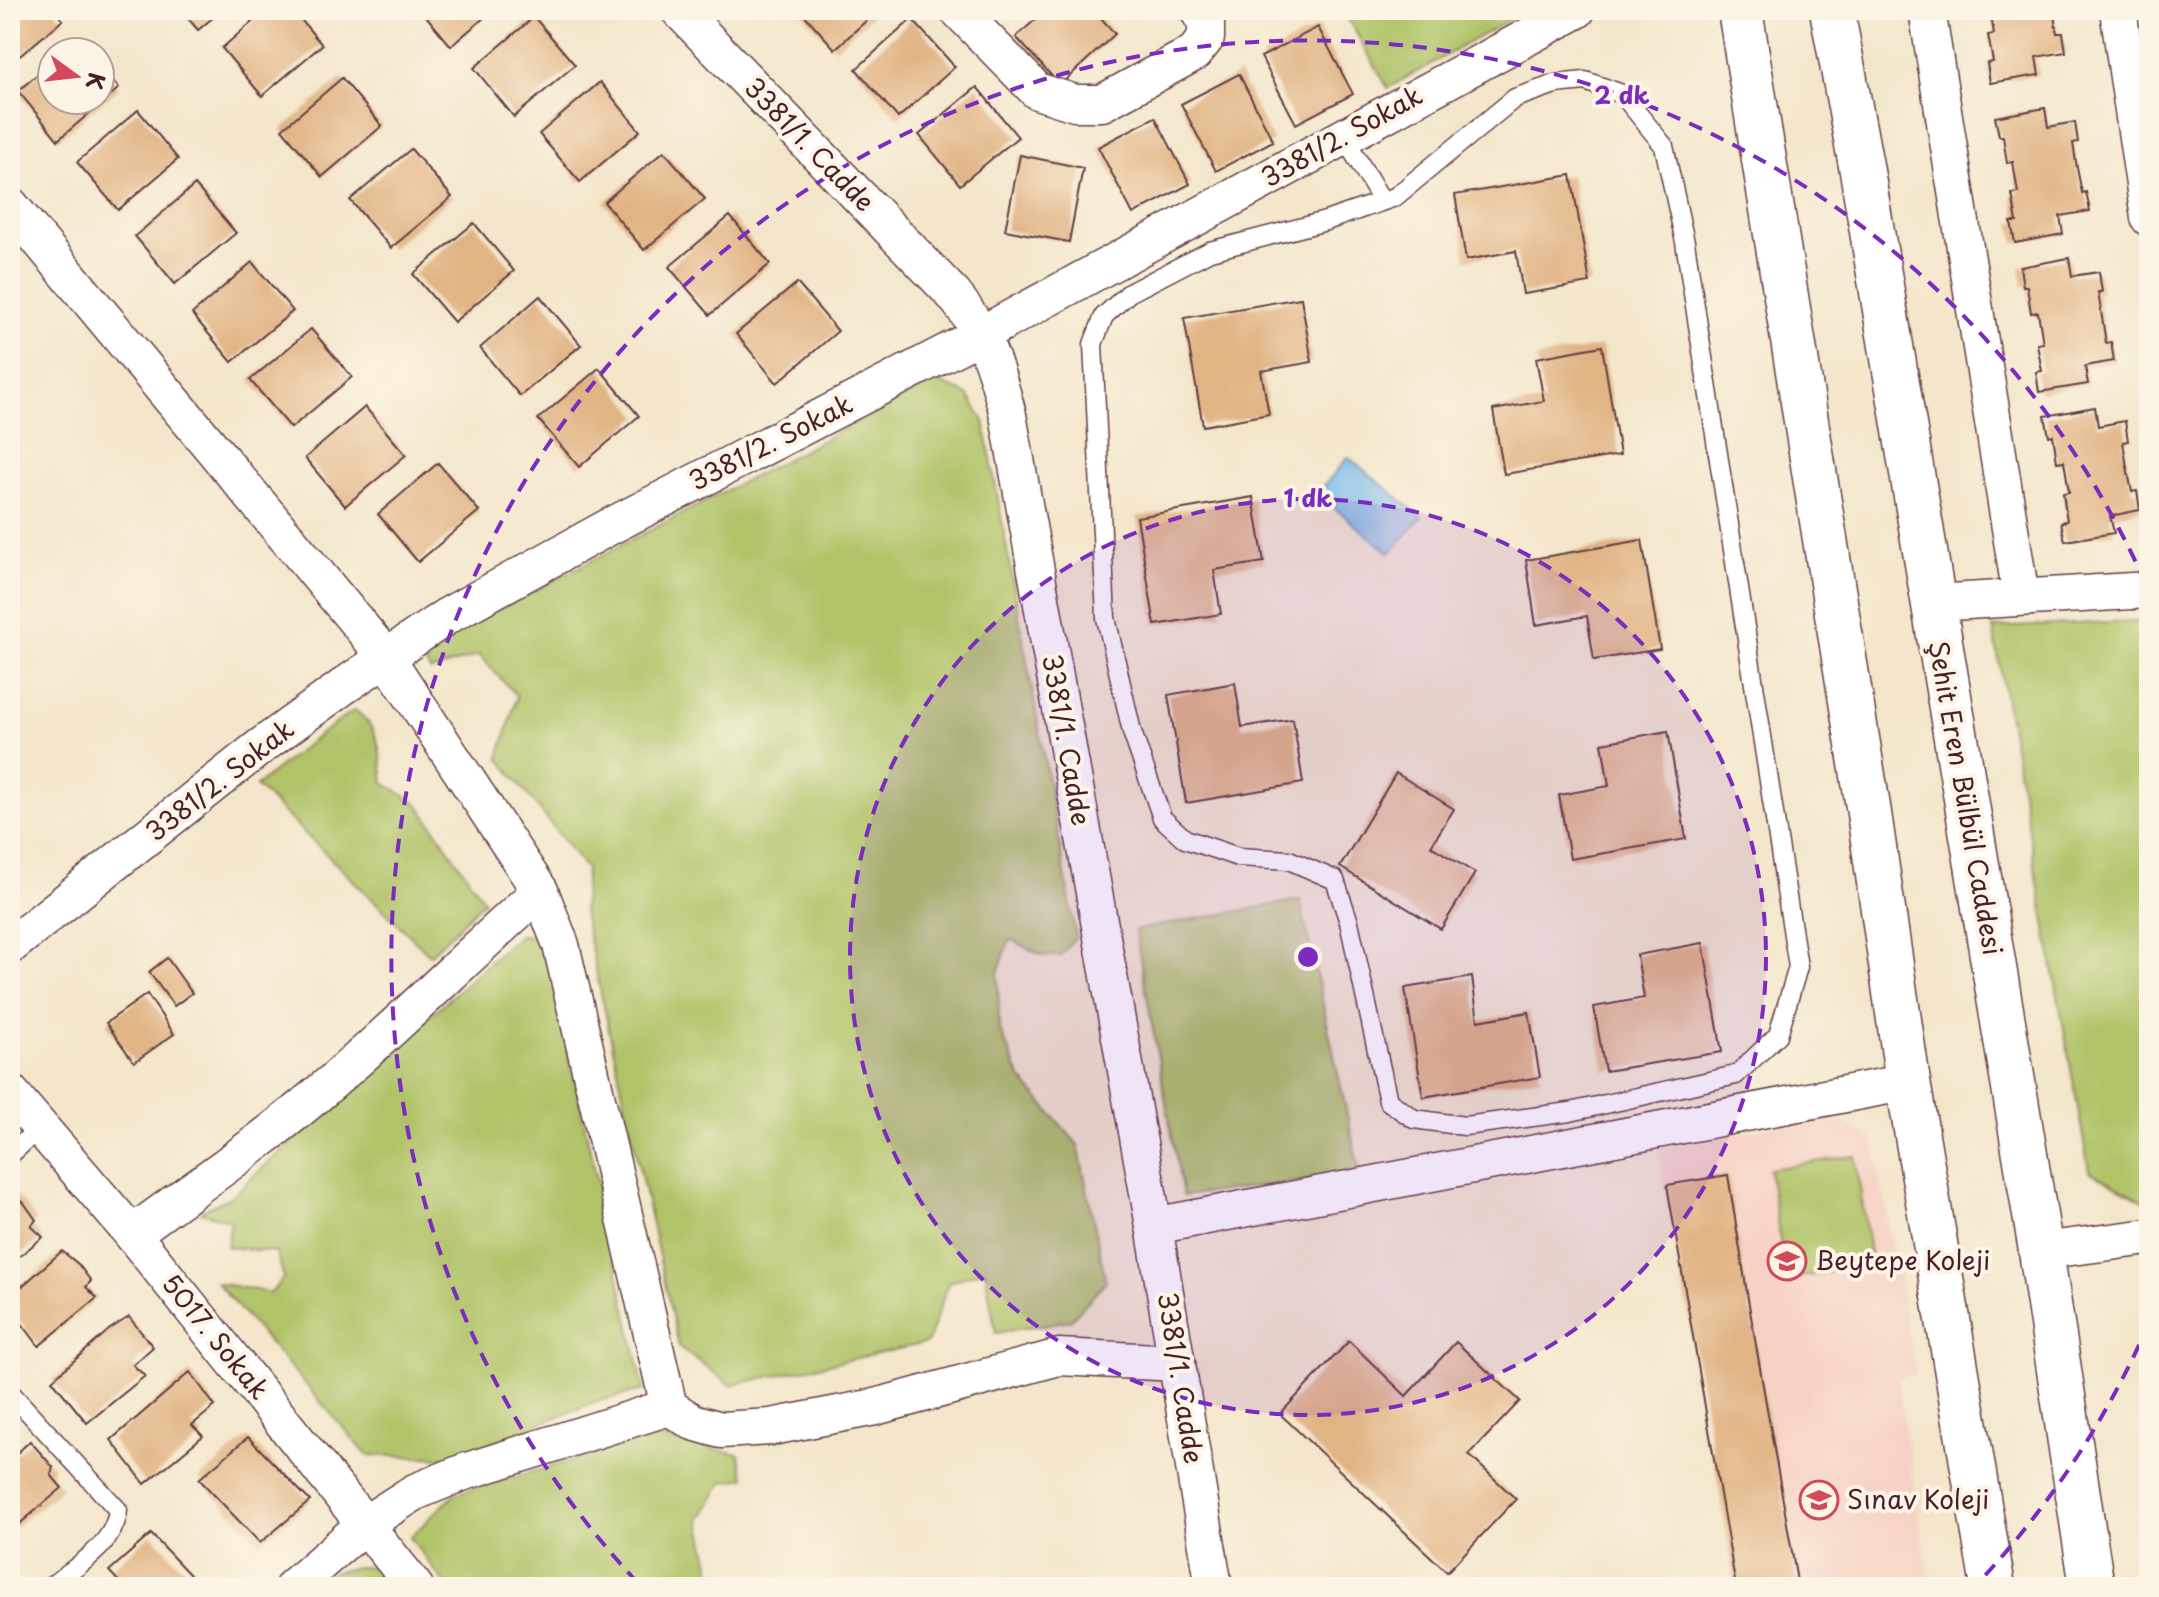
<svg xmlns="http://www.w3.org/2000/svg" width="2159" height="1597" viewBox="0 0 2159 1597" font-family="'Playpen Sans',sans-serif">
<style>
.built{fill:#f6d2c4}
.green{fill:#b0c367;stroke:#7d7149;stroke-width:2}
.water{fill:#72b8e9;stroke:#5e6c8a;stroke-width:2}
.building{fill:#e1b484}
.lines{fill:none;stroke-linecap:round;stroke-linejoin:round}
.service-casing{stroke:#633d43;stroke-width:21}
.minor-casing{stroke:#633d43;stroke-width:39}
.secondary-casing{stroke:#633d43;stroke-width:47}
.service{stroke:#fff;stroke-width:18}
.minor{stroke:#fff;stroke-width:36}
.secondary{stroke:#fff;stroke-width:44}
.ring{fill:none;stroke:#7b2cbf;stroke-width:4;stroke-dasharray:14 10}
.labels{text-anchor:middle;stroke-width:8;stroke-linejoin:round;paint-order:stroke}
.street-label{font-size:26px;fill:#4a1f2b;stroke:#fcf5e5}
.poi-label{font-size:26px;fill:#4a1f2b;stroke:#fcf5e5;text-anchor:start}
.centre{fill:#7b2cbf;stroke:#fcf5e5;stroke-width:4}
.ring-label{font-size:24px;text-anchor:middle;font-weight:bold;fill:#7b2cbf;stroke:#fcf5e5;stroke-width:8;stroke-linejoin:round;paint-order:stroke}
</style>
<rect width="100%" height="100%" fill="#fcf5e5"/>
<filter id="ink" filterUnits="userSpaceOnUse"><feTurbulence type="fractalNoise" baseFrequency=".0125" numOctaves="2"/><feDisplacementMap in="SourceGraphic" scale="16" xChannelSelector="R" yChannelSelector="G"/><feConvolveMatrix kernelMatrix="1 2 1 2 8 2 1 2 1" color-interpolation-filters="sRGB"/></filter>
<filter id="wash" filterUnits="userSpaceOnUse"><feTurbulence type="fractalNoise" baseFrequency=".006" numOctaves="4" result="noise"/><feDisplacementMap in="SourceGraphic" scale="32" xChannelSelector="R" yChannelSelector="G"/><feGaussianBlur stdDeviation="1.8" result="paint"/><feColorMatrix in="noise" values="0 0 0 0 0 0 0 0 0 0 0 0 0 0 0 0 0 1.4 0 .05"/><feComposite in="paint" operator="in"/></filter>
<g filter="url(#wash)">
<rect width="100%" height="100%" fill="#f3e6ca"/>
<path class="built" d="M1829,1116L1873,1138L1916,1374L1898,1379L1930,1587H1736L1658,1148Z"/>
<g class="green">
<path d="M1343,10H1527L1388,88Z"/>
<path d="M936,381L968,395L984,421L1076,936L1061,956H1043L1010,939L998,972L999,1028L1020,1077L1078,1145L1106,1282L1070,1320L996,1333L985,1270L949,1282L927,1343L731,1385L679,1347L583,912L586,869L499,758L517,696L479,655L431,671L417,652Z"/>
<path d="M2149,620V1204L2089,1171L1993,628Z"/>
<path d="M355,710C381,729 380,753 384,783L418,804L484,901L430,955L256,786L319,735Z"/>
<path d="M1300,900L1360,1174L1183,1196L1135,930Z"/>
<path d="M519,935L537,936L549,951L570,1060L644,1390L595,1402L452,1458L367,1455L217,1283L271,1293L284,1277L276,1252L227,1247L231,1221L200,1212L232,1196Z"/>
<path d="M1855,1156L1872,1266L1786,1279L1769,1169Z"/>
<path d="M655,1437L739,1454L745,1478L723,1482L700,1520L715,1587H447L410,1537L455,1494Z"/>
<path d="M357,1567H375L381,1575L382,1587H306L334,1572Z"/>
</g>
<path class="water" d="M1348,457L1422,517L1390,553L1317,494Z"/>
<g id="blocks">
<g class="building">
<path d="M10,10H54L63,20L10,64Z"/>
<path d="M181,10H222L198,30Z"/>
<path d="M266,10H293L322,45L262,96L222,48Z"/>
<path d="M421,10H493L451,46Z"/>
<path d="M800,10H878L835,49Z"/>
<path d="M1046,10H1094L1115,34L1060,85L1016,37Z"/>
<path d="M1990,10H2053L2057,33H2063L2066,52L2036,57L2039,75L1990,83L1987,63L1993,62L1988,35L1994,34Z"/>
<path d="M534,17L575,65L514,117L474,68Z"/>
<path d="M912,19L955,67L898,118L856,69Z"/>
<path d="M1318,27L1353,94L1296,124L1261,57Z"/>
<path d="M78,40L88,52H64Z"/>
<path d="M52,62V100H100V66L119,88L58,140L18,91Z"/>
<path d="M1239,74L1273,141L1216,171L1181,104Z"/>
<path d="M342,78L382,126L322,177L282,129Z"/>
<path d="M600,82L640,131L580,182L539,134Z"/>
<path d="M977,87L1018,137L960,185L919,135Z"/>
<path d="M2045,108L2048,127L2075,122L2078,142L2073,143L2077,168L2082,193L2086,192L2090,211L2060,216L2063,234L2015,243L2011,222H2017L2012,194L2018,193L2013,162L2007,163L2003,136H1999L1995,117Z"/>
<path d="M138,110L178,159L118,210L77,162Z"/>
<path d="M1155,117L1190,184L1133,214L1098,147Z"/>
<path d="M411,149L452,197L391,248L350,200Z"/>
<path d="M664,151L705,199L644,250L604,202Z"/>
<path d="M1020,155L1083,168L1069,242L1005,230Z"/>
<path d="M1571,175L1590,283L1523,294L1516,251L1466,260L1455,195Z"/>
<path d="M195,185L236,233L175,284L135,236Z"/>
<path d="M730,216L770,264L710,315L669,267Z"/>
<path d="M474,223L514,271L454,322L413,274Z"/>
<path d="M2069,258L2072,276L2099,272L2102,292H2098L2106,343L2111,342L2114,361L2085,366L2088,384L2039,392L2036,372L2042,371L2037,344L2043,343L2038,312L2031,313L2027,286H2023L2020,267Z"/>
<path d="M252,262L293,311L232,362L192,314Z"/>
<path d="M797,283L838,331L777,383L736,334Z"/>
<path d="M540,296L581,345L520,396L480,348Z"/>
<path d="M1301,298L1312,362L1261,371L1269,414L1203,426L1184,318Z"/>
<path d="M311,329L352,377L291,428L250,380Z"/>
<path d="M1602,346L1620,455L1504,474L1493,410L1544,401L1536,358Z"/>
<path d="M599,368L639,416L579,467L538,419Z"/>
<path d="M365,407L406,455L345,506L305,458Z"/>
<path d="M2095,407L2098,426L2125,421L2128,441L2123,442L2127,467L2132,492L2137,491L2140,510L2110,516L2114,533L2065,541L2061,522L2067,521L2063,493L2069,492L2064,461L2057,462L2053,435L2049,436L2045,416Z"/>
<path d="M438,463L479,511L418,562L378,514Z"/>
<path d="M1253,497L1264,562L1214,570L1221,614L1155,625L1137,517Z"/>
<path d="M1642,540L1660,649L1594,660L1587,616L1536,625L1526,560Z"/>
<path d="M1235,683L1242,727L1293,719L1303,783L1186,803L1168,695Z"/>
<path d="M1668,731L1686,839L1570,859L1559,795L1609,786L1602,743Z"/>
<path d="M1396,773L1454,809L1431,846L1475,873L1441,929L1340,867Z"/>
<path d="M1703,943L1722,1052L1605,1071L1594,1007L1644,998L1637,955Z"/>
<path d="M167,958L192,993L174,1006L149,972Z"/>
<path d="M1472,977L1478,1021L1529,1012L1540,1077L1423,1097L1405,988Z"/>
<path d="M147,994L174,1034L134,1062L106,1023Z"/>
<path d="M1728,1175L1748,1299L1798,1587H1736L1667,1185Z"/>
<path d="M10,1191L24,1203L36,1220L31,1226L43,1237L10,1264Z"/>
<path d="M62,1251L78,1264L91,1281L86,1287L97,1298L39,1346L10,1308V1297Z"/>
<path d="M129,1317L153,1347L133,1365L145,1376L87,1423L52,1380L110,1329Z"/>
<path d="M1349,1341L1406,1396L1456,1342L1520,1401L1469,1455L1516,1499L1447,1572L1280,1414Z"/>
<path d="M190,1372L215,1406L192,1425L203,1436L145,1484L111,1440Z"/>
<path d="M248,1437L310,1501L260,1543L199,1479Z"/>
<path d="M30,1441L53,1467L51,1475L62,1488L10,1532V1460Z"/>
<path d="M151,1534L190,1575L187,1580L194,1587H124L109,1571Z"/>
</g>
</g>
</g>
<g filter="url(#ink)">
<use href="#blocks" fill-opacity="0" stroke="#633d43" stroke-width="2"/>
<g class="lines">
<g class="service-casing">
<g id="service">
<path d="M1585,81L1622,94L1664,146L1685,242L1798,967L1778,1035L1736,1075L1570,1112L1465,1126L1414,1119L1388,1101L1349,922L1335,880L1289,860L1238,857L1185,839L1162,818L1132,732L1106,618L1093,344L1104,316L1129,293L1210,251L1326,221L1395,197L1515,98L1555,84Z"/>
<path d="M1343,135L1382,201"/>
<path d="M10,1155L40,1127"/>
<path d="M10,1392L118,1510C115,1545 76,1566 50,1587"/>
</g>
</g>
<g class="minor-casing">
<g id="minor">
<path d="M679,10L954,295C986,334 996,368 1008,415L1154,1226L1214,1587"/>
<path d="M958,10L1037,91L1075,103H1102L1194,53L1206,38V23L1198,10"/>
<path d="M1927,10L2021,597"/>
<path d="M2118,10L2149,218"/>
<path d="M10,205L386,657L540,891L561,945L669,1407L693,1422L721,1430L771,1427L875,1407L1059,1357L1177,1363"/>
<path d="M1933,603L2149,590"/>
<path d="M10,946L260,747L344,686L447,616L607,528L982,334L1577,10"/>
<path d="M10,1092L132,1234L415,1587"/>
<path d="M1154,1226L1908,1082"/>
<path d="M132,1234C194,1188 259,1144 318,1094C395,1029 465,958 540,891"/>
<path d="M2041,1251L2149,1237"/>
<path d="M293,1587L365,1524L415,1492L464,1472L669,1407"/>
</g>
</g>
<g class="secondary-casing">
<g id="secondary">
<path d="M1740,10L1869,813L1908,1082L1993,1587"/>
<path d="M1832,10L1862,171L2041,1251L2092,1587"/>
</g>
</g>
<use href="#service" class="service"/>
<use href="#minor" class="minor"/>
<use href="#secondary" class="secondary"/>
</g>
</g>
<circle cx="1308" cy="957" r="458" fill="#7b2cbf" fill-opacity=".12"/>
<g class="ring">
<circle cx="1308" cy="957" r="458"/>
<path d="M2149 1323A917 917 0 0 1 1979 1582M637 1582A917 917 0 1 1 2149 591"/>
</g>
<defs>
<g id="school-ring" transform="scale(2)"><circle r="9.5" fill="#fcf5e5" stroke="#d1495b" stroke-width="1.5"/><path d="M0-5L7-2L0 1L-7-2ZM-4 1L0 2.5L4 1V4Q0 6-4 4Z" fill="#d1495b"/></g>
</defs>
<g fill-rule="evenodd">
<use href="#school-ring" x="1787" y="1261"/>
<use href="#school-ring" x="1819" y="1500"/>
</g>
<g class="labels">
<g class="street-label">
<text transform="translate(1342 137) rotate(-29)" y="9">3381/2. Sokak</text>
<text transform="translate(809 145) rotate(46)" y="9">3381/1. Cadde</text>
<text transform="translate(771 443) rotate(-27)" y="9">3381/2. Sokak</text>
<text transform="translate(1066 740) rotate(80)" y="9">3381/1. Cadde</text>
<text transform="translate(220 781) rotate(-38)" y="9">3381/2. Sokak</text>
<text transform="translate(1965 798) rotate(80)" y="9">Şehit Eren Bülbül Caddesi</text>
<text transform="translate(215 1337) rotate(51)" y="9">5017. Sokak</text>
<text transform="translate(1180 1378) rotate(81)" y="9">3381/1. Cadde</text>
</g>
<g class="poi-label">
<text x="1815" y="1270">Beytepe Koleji</text>
<text x="1847" y="1509">Sınav Koleji</text>
</g>
</g>
<circle cx="1308" cy="957" r="12" class="centre"/>
<g class="ring-label">
<text x="1622" y="104">2 dk</text>
<text x="1308" y="507">1 dk</text>
</g>
<rect width="2159" height="1597" fill="none" stroke="#fcf5e5" stroke-width="40"/>
<g transform="translate(76 76) rotate(105)"><circle r="38" fill="#fcf5e5" stroke="#b59f9b" stroke-width="2"/>
<path d="M0-6L14 30L0 20L-14 30Z" fill="#d1495b"/>
<text y="-12" font-size="22" font-weight="bold" text-anchor="middle" fill="#4a1f2b">K</text>
</g>
</svg>
